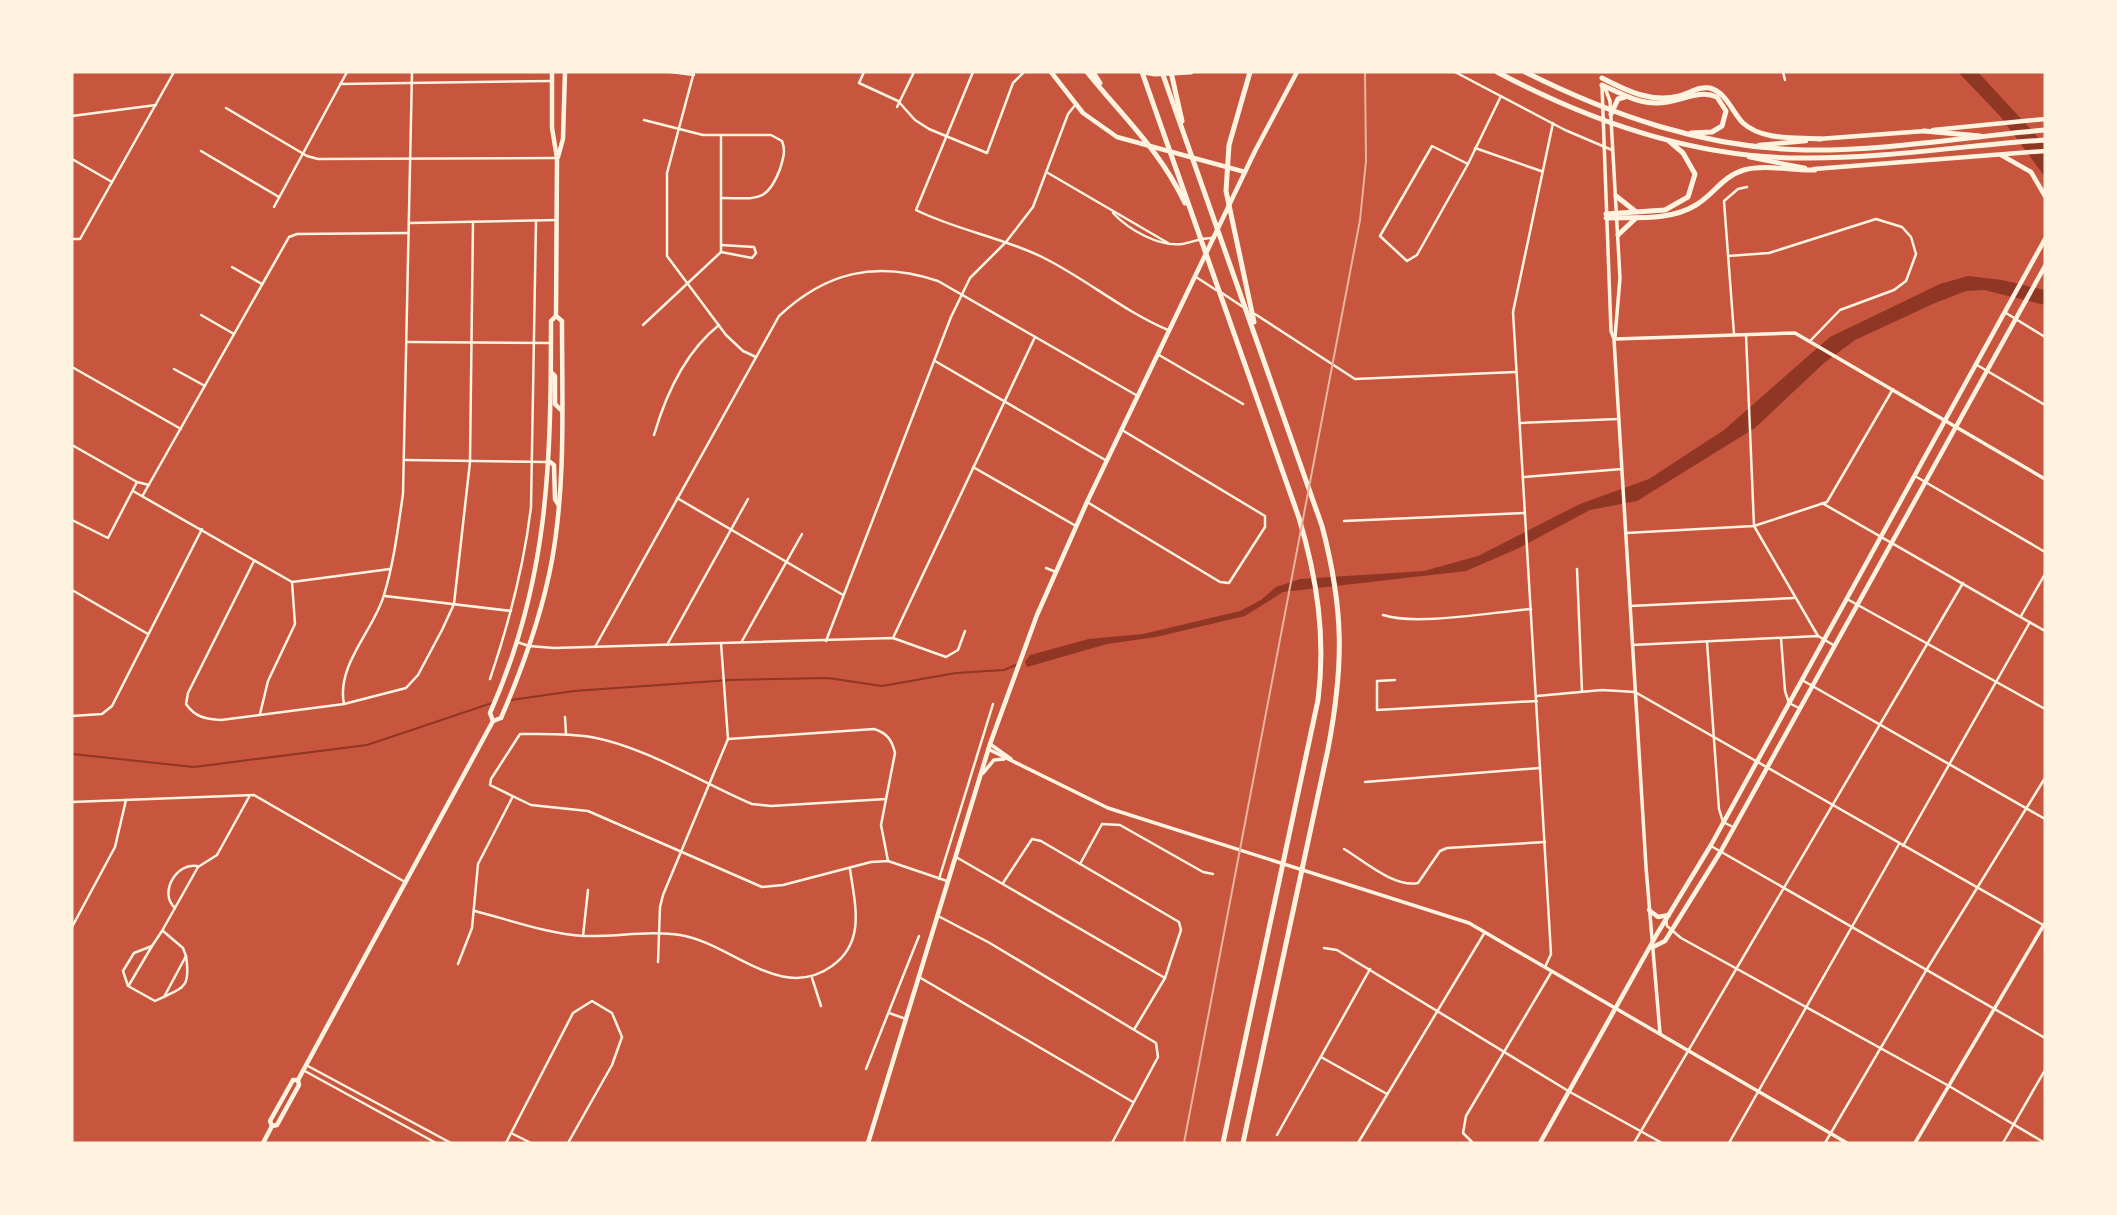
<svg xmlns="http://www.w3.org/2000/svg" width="2117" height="1215" viewBox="0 0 2117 1215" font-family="'IBM Plex Sans',sans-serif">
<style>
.water{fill:#8f3625}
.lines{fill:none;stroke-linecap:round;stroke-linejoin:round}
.stream{stroke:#8f3625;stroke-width:2}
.minor{stroke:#fff3e0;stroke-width:2.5}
.tertiary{stroke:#fff3e0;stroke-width:3.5}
.secondary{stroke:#fff3e0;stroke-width:4.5}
.primary{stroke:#fff3e0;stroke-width:4.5}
.trunk{stroke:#fff3e0;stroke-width:4.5}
.motorway{stroke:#fff3e0;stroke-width:5}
.rail{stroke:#e9b49f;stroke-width:2}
</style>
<rect width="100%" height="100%" fill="#c8553d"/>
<g class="water">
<path d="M1958,72H1978L2045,145V177L2000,116Z"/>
<path d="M1968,276L2002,280L2045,290V305L1984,290L1966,291L1935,303L1855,340L1824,363L1755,428L1637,501L1590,510L1519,548L1466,571L1283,592L1245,616L1156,637L1107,644L1027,667L1025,662L1030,655L1089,639L1143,634L1240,611L1261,600L1276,587L1300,579L1424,571L1478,556L1580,504L1649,479L1724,430L1830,337L1940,284Z"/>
</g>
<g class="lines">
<g class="stream">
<path d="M511,700L574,691L730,680L828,678L882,686L956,673L1004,670L1016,665"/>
<path d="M72,754L194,767L367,745L492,703"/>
</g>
<g class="minor">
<path d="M671,72L694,75"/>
<path d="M694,72L667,173V256L726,335L743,351L756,357"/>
<path d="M864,72L859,83L898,101L915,120L929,129L987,153L1013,83L1024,72"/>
<path d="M973,72L916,210C956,230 1001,237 1042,257C1085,278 1123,311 1168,330"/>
<path d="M1455,72L1565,130L1612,150"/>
<path d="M1783,72L1785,80"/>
<path d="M340,84L552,81"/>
<path d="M897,107L914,72"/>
<path d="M226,108L307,156L318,159L557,158"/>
<path d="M72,116L156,105"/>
<path d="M644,120L703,135H771L782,141C786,151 783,159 780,169C767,204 755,198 721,198"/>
<path d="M1475,148L1541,171"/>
<path d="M201,151L279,197"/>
<path d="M72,159L112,182"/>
<path d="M1468,164L1432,146L1380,236L1407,261L1417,255L1468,164L1501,96"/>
<path d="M1048,173L1168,243"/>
<path d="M274,207L347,72"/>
<path d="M1113,213C1129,230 1159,247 1182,244C1194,242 1202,237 1215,238"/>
<path d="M409,223L557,220"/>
<path d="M72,239H80L174,72"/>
<path d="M721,252L752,258L756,253L754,247L721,245"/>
<path d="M1728,256L1769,253L1876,219L1902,227L1911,237L1916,254L1906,281L1894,290L1840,310L1811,340"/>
<path d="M232,267L262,284"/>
<path d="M1196,277L1216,290"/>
<path d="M1222,293L1243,307"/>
<path d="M2006,313L2045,337"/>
<path d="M1255,314L1355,379L1515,372"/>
<path d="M201,315L234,334"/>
<path d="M643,325L721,252V137"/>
<path d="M1734,334L1724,201L1738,189L1747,187"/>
<path d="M1746,335L1754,526L1818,636"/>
<path d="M408,342L551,343"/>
<path d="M1159,355L1243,404"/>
<path d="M935,361L1107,461"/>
<path d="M1977,365L2045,405"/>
<path d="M72,367L181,429"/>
<path d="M174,369L205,386"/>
<path d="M1520,423L1618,419"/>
<path d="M654,435C666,394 685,352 719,325"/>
<path d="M72,445L137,482L149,485"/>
<path d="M406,460L546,462"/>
<path d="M973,467L1076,526"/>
<path d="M1915,476L2045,552"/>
<path d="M1524,477L1622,469"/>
<path d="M133,491L292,582L390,569"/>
<path d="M143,495L289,237L297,234L408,233"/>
<path d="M677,498L843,595"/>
<path d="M1087,502L1220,582L1229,583L1265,527V516L1122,430"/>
<path d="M1822,503L2045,631"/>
<path d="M72,520L108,538L137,482"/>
<path d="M1344,521L1524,513"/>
<path d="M1626,533L1754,526L1827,502L1893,389"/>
<path d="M254,561L188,693L186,704C195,717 205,719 221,720L344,704L406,688L418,675L442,630L454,604L470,462L473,222"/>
<path d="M1046,568L1056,572"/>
<path d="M1577,569L1582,691"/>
<path d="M72,590L148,634"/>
<path d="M385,596L511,611"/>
<path d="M1847,599L2045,709"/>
<path d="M1630,606L1794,598"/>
<path d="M1383,615C1416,626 1493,612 1531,609"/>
<path d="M2021,616L2045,574"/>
<path d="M893,638L1035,337"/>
<path d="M1781,638L1785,691L1789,703L1799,708"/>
<path d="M742,641L802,534"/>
<path d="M826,641L951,317L970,278L1006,242L1033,207L1068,114L1076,104"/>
<path d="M517,642L529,646L554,648L893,638L946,657L958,650L965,631"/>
<path d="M1707,642L1719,809L1723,822L1733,827"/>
<path d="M667,645L748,499"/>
<path d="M1632,645L1818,636L1835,646"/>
<path d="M595,647L779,316C826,272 876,260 938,281L1136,395"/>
<path d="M490,679C509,623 524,566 531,507L536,221"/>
<path d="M1395,680L1377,681V710L1537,701"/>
<path d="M1802,680L2045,819"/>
<path d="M1537,696L1602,690L1635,692L2045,926"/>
<path d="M344,704C336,665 374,630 384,595C394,562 398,528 403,494L412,72"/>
<path d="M260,714L268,681L295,624L292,582"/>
<path d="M72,716L102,714L112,706L202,529"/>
<path d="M565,717L566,734"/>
<path d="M728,739L874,729C887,733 892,740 895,753L881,825L888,861"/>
<path d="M1365,782L1540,768"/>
<path d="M886,799L771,806L752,804C703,783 643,746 591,737C567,733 544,734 520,734L491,779L490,785L531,805L588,811L762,887L783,885L871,862L888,861L947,881"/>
<path d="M72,802L254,795L405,882"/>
<path d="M1711,846L2045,1038"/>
<path d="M1903,846L2030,622"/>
<path d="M1344,849C1363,860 1394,888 1418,883L1440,851L1447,848L1545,842"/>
<path d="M956,857L1165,978"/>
<path d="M1080,864L1102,824L1120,825L1203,872L1213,874"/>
<path d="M939,879L993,704"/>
<path d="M1003,883L1032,839L1041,841L1179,922L1181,930L1165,978L1135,1028"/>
<path d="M175,908C158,893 177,862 197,866"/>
<path d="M475,911C510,920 548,934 584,936C616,937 649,930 680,935C731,943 781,1003 832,966C866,942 855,905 850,869"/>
<path d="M938,916L988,942L1156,1043L1158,1057L1112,1143"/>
<path d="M1666,919L1667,926L1681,938L1949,1086L2045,1143"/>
<path d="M72,927L115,847L126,800"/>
<path d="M163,931L183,948L186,956L164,997"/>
<path d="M583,936L588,890"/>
<path d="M1324,948L1337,950L1570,1092L1662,1143"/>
<path d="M186,956C191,990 183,987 155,1001L128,986L123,971L134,953L152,946L162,931L198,867L217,855L249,797"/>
<path d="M658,962L660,907L663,895L728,739L721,643"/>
<path d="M458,964L472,928L478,864L512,798"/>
<path d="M1545,967L1551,954L1513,312L1553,123"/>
<path d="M919,977L1133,1102"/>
<path d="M812,978L821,1006"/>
<path d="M129,985L152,946"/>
<path d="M889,1013L906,1019"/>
<path d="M1321,1057L1387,1094"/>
<path d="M306,1065L451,1143"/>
<path d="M866,1069L919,936"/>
<path d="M303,1070L436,1143"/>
<path d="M513,1134L531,1143"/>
<path d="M1277,1135L1370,969"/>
<path d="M506,1143L573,1013L592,1001L612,1013L622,1037L612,1065L568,1143"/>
<path d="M1358,1143L1485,932"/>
<path d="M1473,1143L1463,1133L1466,1116L1552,971"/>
<path d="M1634,1143L1963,583"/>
<path d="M1729,1143L1899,844"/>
<path d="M1825,1143L1927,969L2045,778"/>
<path d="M2003,1143L2045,1070"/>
</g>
<g class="tertiary">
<path d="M1602,86L1611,331L1614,339L1646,867L1660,1033"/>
<path d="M1605,88L1610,101L1620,278L1615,337"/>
<path d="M1615,339L1795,333L2045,479"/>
<path d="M990,744L1011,759"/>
<path d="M988,749L1108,808L1469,923L1847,1143"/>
<path d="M983,773L994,760L1004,759"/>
<path d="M1915,1143L2045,923"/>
</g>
<g class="secondary">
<path d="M1051,72L1083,113L1117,137L1245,172"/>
<path d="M868,1143L990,744L1037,615L1087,502L1255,151L1297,72"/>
</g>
<g class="primary">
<path d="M2001,155L2031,172L2045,196"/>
<path d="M1649,910L1658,917L1669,915"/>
<path d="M1653,947L1665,941L1721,851L2045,266"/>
<path d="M1540,1143L1657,934L1711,845L2045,239"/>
</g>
<g class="trunk">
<path d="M1933,130L2045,119"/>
<path d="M1818,139L1925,131"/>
<path d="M1759,145L1806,141"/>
<path d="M558,157L563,139L565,72"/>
<path d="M1749,157L1805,168"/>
<path d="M1814,169L2045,151"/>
<path d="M552,373L555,376V404L561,410"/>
<path d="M550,462L554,465L555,499L558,504"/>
<path d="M493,721L490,713C549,581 551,463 551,321L556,316L557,158L552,128V72"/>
<path d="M272,1126L270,1121L293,1080H298"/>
<path d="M263,1143L272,1126L277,1125L299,1085L298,1080L493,721L501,718C523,667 542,615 552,560C566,482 562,400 562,321L556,316"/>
</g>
<g class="motorway">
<path d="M1087,72C1123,117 1159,149 1185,203"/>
<path d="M1093,72L1100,83"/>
<path d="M1142,72L1299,518C1317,578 1326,637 1318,700L1223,1143"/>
<path d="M1143,72L1155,74L1191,72"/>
<path d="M1162,72L1322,526C1344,609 1344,665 1328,749L1243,1143"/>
<path d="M1171,72L1182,121"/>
<path d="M1250,72L1229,145L1226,191L1254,322"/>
<path d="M1497,72C1591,122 1694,158 1801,158C1883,159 1964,145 2045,140"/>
<path d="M1525,72C1613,116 1705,148 1805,150C1886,151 1965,137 2045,130"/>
<path d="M1602,78C1627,91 1651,103 1679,96C1690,93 1699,86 1710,88C1727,93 1732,112 1743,123C1763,141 1796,137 1821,139"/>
<path d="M1602,85C1620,93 1637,103 1656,103C1677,104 1698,88 1717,97L1726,111L1722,126L1712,132L1691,133"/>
<path d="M1611,114L1618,99L1625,97"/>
<path d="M1924,131L1980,136"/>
<path d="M1616,196L1635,211"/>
<path d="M1606,214L1665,210L1688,197L1695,174L1683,153L1669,141"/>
<path d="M1606,218C1636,217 1670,221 1696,205C1714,194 1723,176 1744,170C1766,164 1792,171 1815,170"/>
<path d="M1618,235L1636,218"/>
</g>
<path class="rail" d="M1184,1143L1360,220L1366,161L1365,72"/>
</g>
<rect width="2117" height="1215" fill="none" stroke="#fff3e0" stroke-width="147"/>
</svg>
